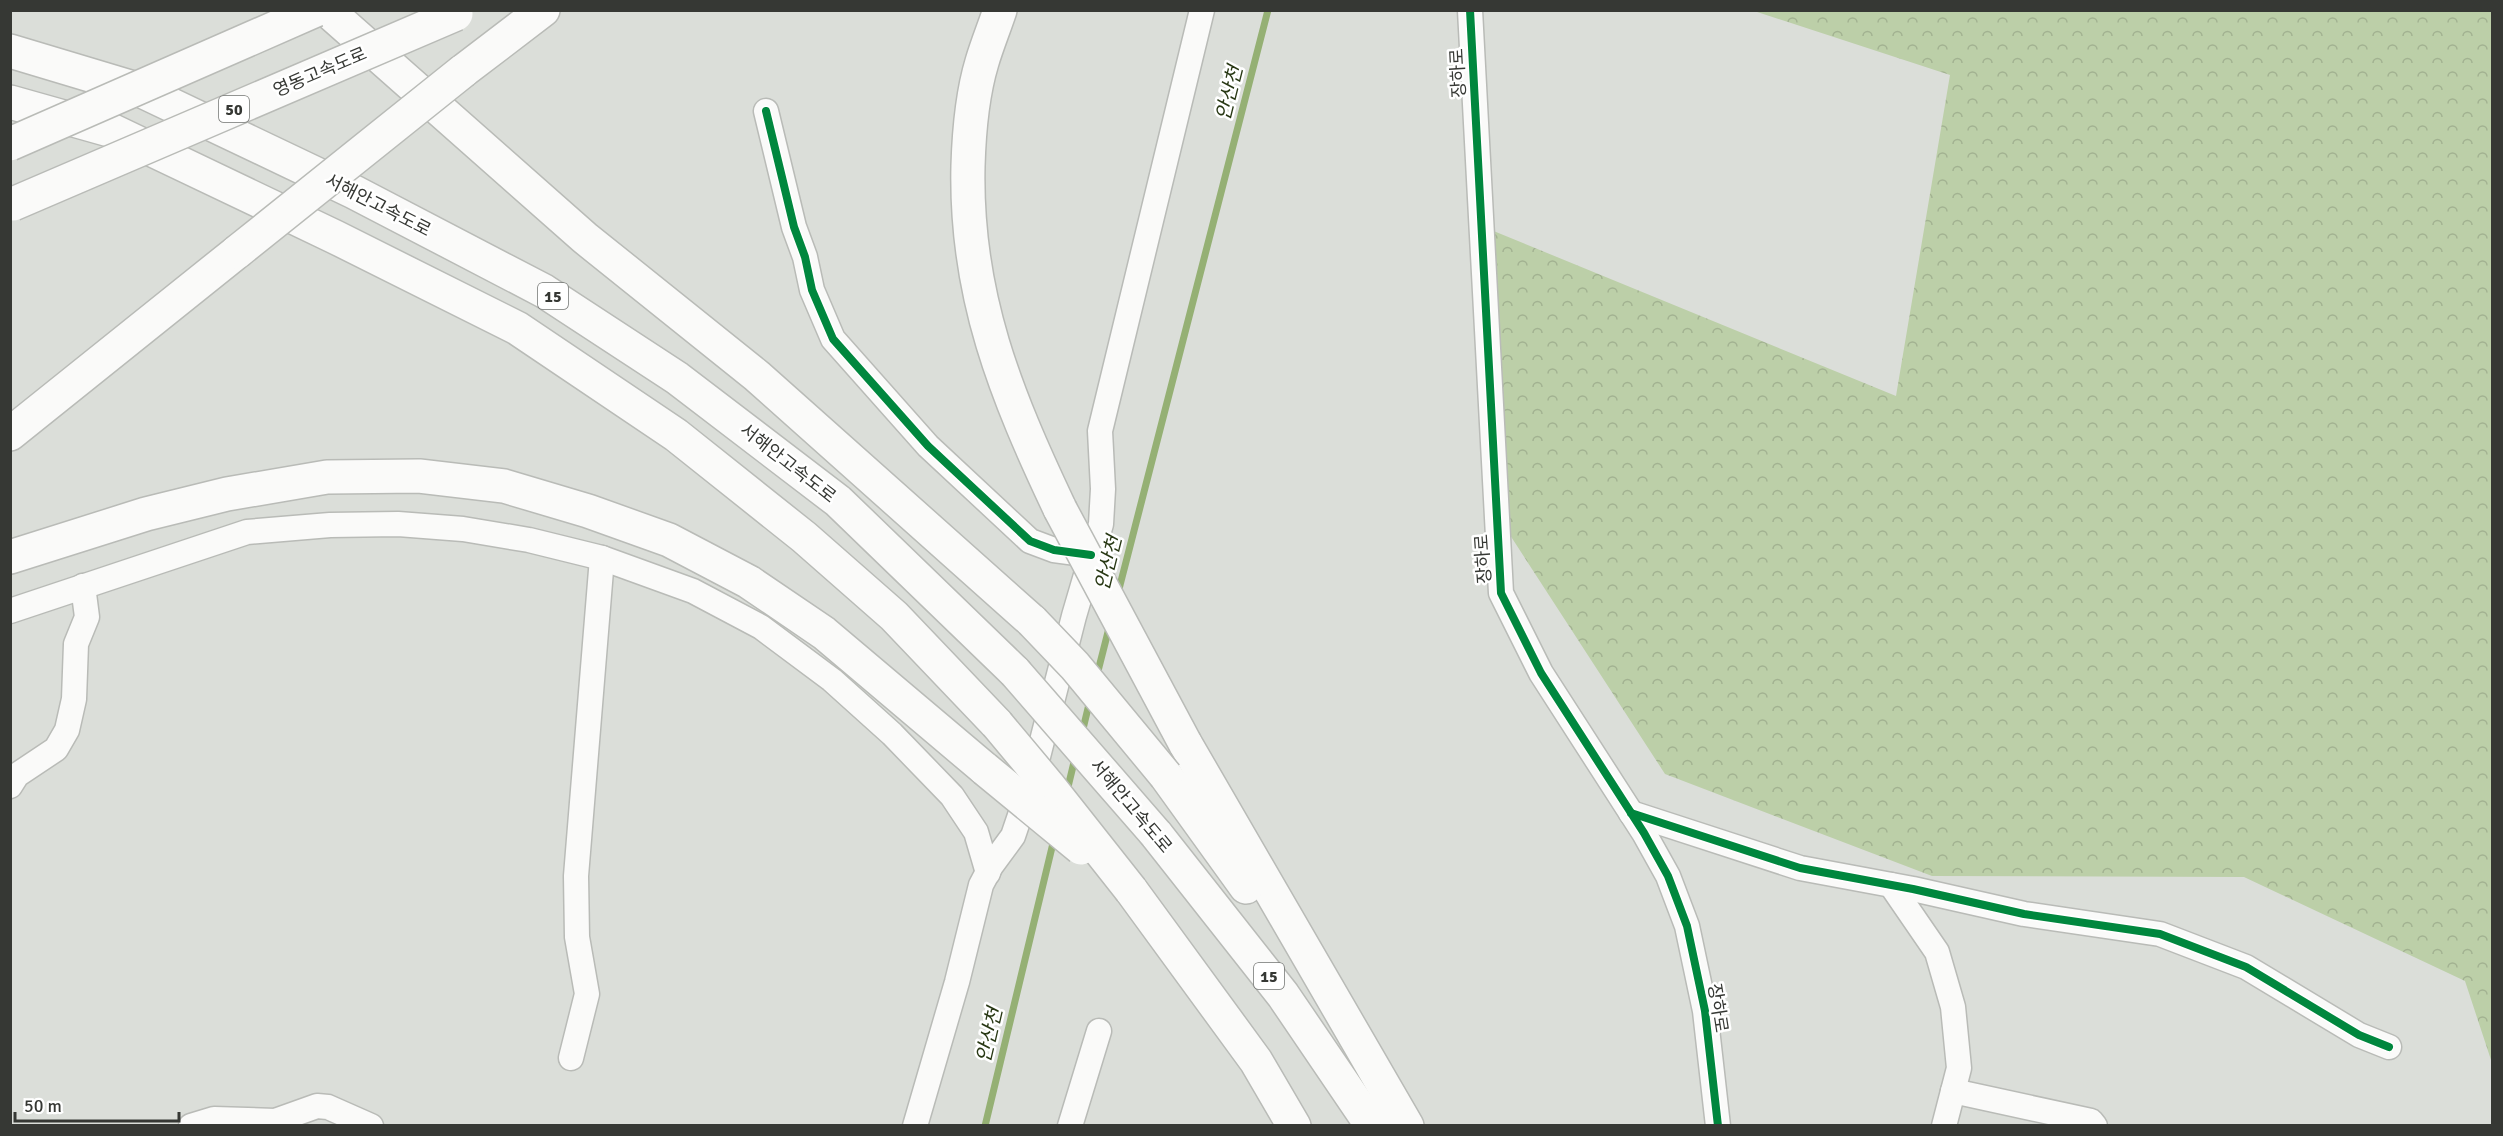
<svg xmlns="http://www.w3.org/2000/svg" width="2503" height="1136" viewBox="0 0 2503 1136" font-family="Signika,'Noto Sans KR',sans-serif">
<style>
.forest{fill:url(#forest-crowns)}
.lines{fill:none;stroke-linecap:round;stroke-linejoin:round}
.stream{stroke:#95b074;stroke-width:7}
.minor-casing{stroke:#b9bbb7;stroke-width:27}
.highway-casing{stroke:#b9bbb7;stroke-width:36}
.minor{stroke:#fafaf9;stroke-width:24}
.highway{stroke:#fafaf9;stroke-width:33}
.highway-bridge-casing{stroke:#b9bbb7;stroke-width:36;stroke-linecap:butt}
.highway-bridge{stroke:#fafaf9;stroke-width:33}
.cycleway-casing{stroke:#fff;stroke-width:11}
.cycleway{stroke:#00873e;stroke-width:8}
.labels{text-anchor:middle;stroke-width:5;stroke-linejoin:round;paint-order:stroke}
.shield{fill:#fff;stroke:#727471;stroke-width:1.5}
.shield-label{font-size:16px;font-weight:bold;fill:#363834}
.street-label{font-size:18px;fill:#363834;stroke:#fff}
.water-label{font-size:20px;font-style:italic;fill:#283814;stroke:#fff}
</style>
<defs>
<pattern id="forest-crowns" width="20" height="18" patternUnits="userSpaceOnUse" patternTransform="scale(1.5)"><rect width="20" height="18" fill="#bccfa8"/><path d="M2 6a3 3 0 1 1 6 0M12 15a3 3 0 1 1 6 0" fill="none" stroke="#a2b291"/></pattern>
</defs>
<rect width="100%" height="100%" fill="#dbded9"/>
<path class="forest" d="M1754,11H2492V1063L2465,981L2244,877L1932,876L1665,774L1497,515L1474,223L1896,396L1950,75Z"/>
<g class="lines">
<g class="stream">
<path d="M1118,593L1268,10"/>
<path d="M1097,675L1110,624"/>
<path d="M1082,733L1090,700"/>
<path d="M1067,791L1075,758"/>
<path d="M985,1126L1054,839"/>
</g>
<g class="minor-casing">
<g id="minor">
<path d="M1470,10L1501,593L1541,673L1644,833L1668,876L1687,926L1705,1011L1718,1126"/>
<path d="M766,111L794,227L805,257L812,290L833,339L928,446L1030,541L1054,550L1091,555"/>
<path d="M10,611L247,532L330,525L398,524L463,529L529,540L602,558L693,591L761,627L832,680L892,734L952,796L976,832L988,873"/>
<path d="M10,786L17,775L56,749L67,730L74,699L76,644L87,617L83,586"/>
<path d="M1631,813L1800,868L1913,889L2024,914L2160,934L2246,967L2359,1035L2389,1047"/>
<path d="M1891,885L1937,952L1953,1007L1959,1068L1944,1126"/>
<path d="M571,1058L587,994L577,937L576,876L602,558"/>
<path d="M1953,1091L2091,1121L2095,1126"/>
<path d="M191,1126L214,1119L275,1121L317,1106L328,1107L371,1126"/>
<path d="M915,1126L957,982L981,885L991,866L1013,836L1032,780L1074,616L1101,524L1103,489L1100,431L1202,10"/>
<path d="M1070,1126L1099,1031"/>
</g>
</g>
<g class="highway-casing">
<g id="highway">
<path d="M327,10L585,238L757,376L1032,621"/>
<path d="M1000,10C994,28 987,45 982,62C972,95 969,131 968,166C965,295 1006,395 1060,509"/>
<path d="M10,51L140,90L354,192L544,291L677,378L838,501L1015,672"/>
<path d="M463,71L543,10"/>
<path d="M10,102L113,131L335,237L517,328L676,435L804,537L894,616L997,724"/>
<path d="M10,434L237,252"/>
<path d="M10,557L146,514L227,494L327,477L419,476L504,486L588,511L669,540L749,582L824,633L985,769"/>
<path d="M1185,743L1407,1126"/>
<path d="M1166,776L1246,887"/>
<path d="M1156,834L1283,995L1372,1126"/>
<path d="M1131,890L1256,1061L1294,1126"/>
</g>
</g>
<use href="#minor" class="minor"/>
<use href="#highway" class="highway"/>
<g class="highway-bridge-casing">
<g id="highway-bridge">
<path d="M10,144L316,10"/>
<path d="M13,204L456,14"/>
<path d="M237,252L463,71"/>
<path d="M1060,509L1185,743"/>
<path d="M1032,621L1075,666L1166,776"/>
<path d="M1015,672L1156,834"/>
<path d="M997,724L1048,785L1131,890"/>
<path d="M985,769L1081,848"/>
</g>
</g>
<use href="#highway-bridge" class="highway-bridge"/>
<g class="cycleway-casing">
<g id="cycleway">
<path d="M1470,10L1501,593L1541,673L1644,833L1668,876L1687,926L1705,1011L1718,1126"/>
<path d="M766,111L794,227L805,257L812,290L833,339L928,446L1030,541L1054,550L1091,555"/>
<path d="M1631,813L1800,868L1913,889L2024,914L2160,934L2246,967L2359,1035L2389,1047"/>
</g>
</g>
<use href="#cycleway" class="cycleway"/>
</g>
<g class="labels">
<g class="shield">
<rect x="219" y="96" width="30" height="26" rx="4.5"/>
<rect x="538" y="283" width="30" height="26" rx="4.5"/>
<rect x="1254" y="963" width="30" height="26" rx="4.5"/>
</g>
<g class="shield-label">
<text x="234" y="115">50</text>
<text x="553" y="302">15</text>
<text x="1269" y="982">15</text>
</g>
<g class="street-label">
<text transform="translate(320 72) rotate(-23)" y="6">영동고속도로</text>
<text transform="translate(1458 73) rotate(-93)" y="6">장하로</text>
<text transform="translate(378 205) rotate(27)" y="6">서해안고속도로</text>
<text transform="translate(788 463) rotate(38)" y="6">서해안고속도로</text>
<text transform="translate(1483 559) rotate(-94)" y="6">장하로</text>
<text transform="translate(1131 806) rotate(50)" y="6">서해안고속도로</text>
<text transform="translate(1718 1008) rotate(81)" y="6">장하로</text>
</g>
<g class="water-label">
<text transform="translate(1229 93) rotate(-76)" y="7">안산천</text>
<text transform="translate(1108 563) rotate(-76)" y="7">안산천</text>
<text transform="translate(989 1035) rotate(-77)" y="7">안산천</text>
</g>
</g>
<rect width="2503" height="1136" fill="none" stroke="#363834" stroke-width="24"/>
<path d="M15 1112v9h164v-9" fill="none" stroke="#363834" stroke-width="3"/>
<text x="24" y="1112" font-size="18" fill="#363834" stroke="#ffffff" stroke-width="4.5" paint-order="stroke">50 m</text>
</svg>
